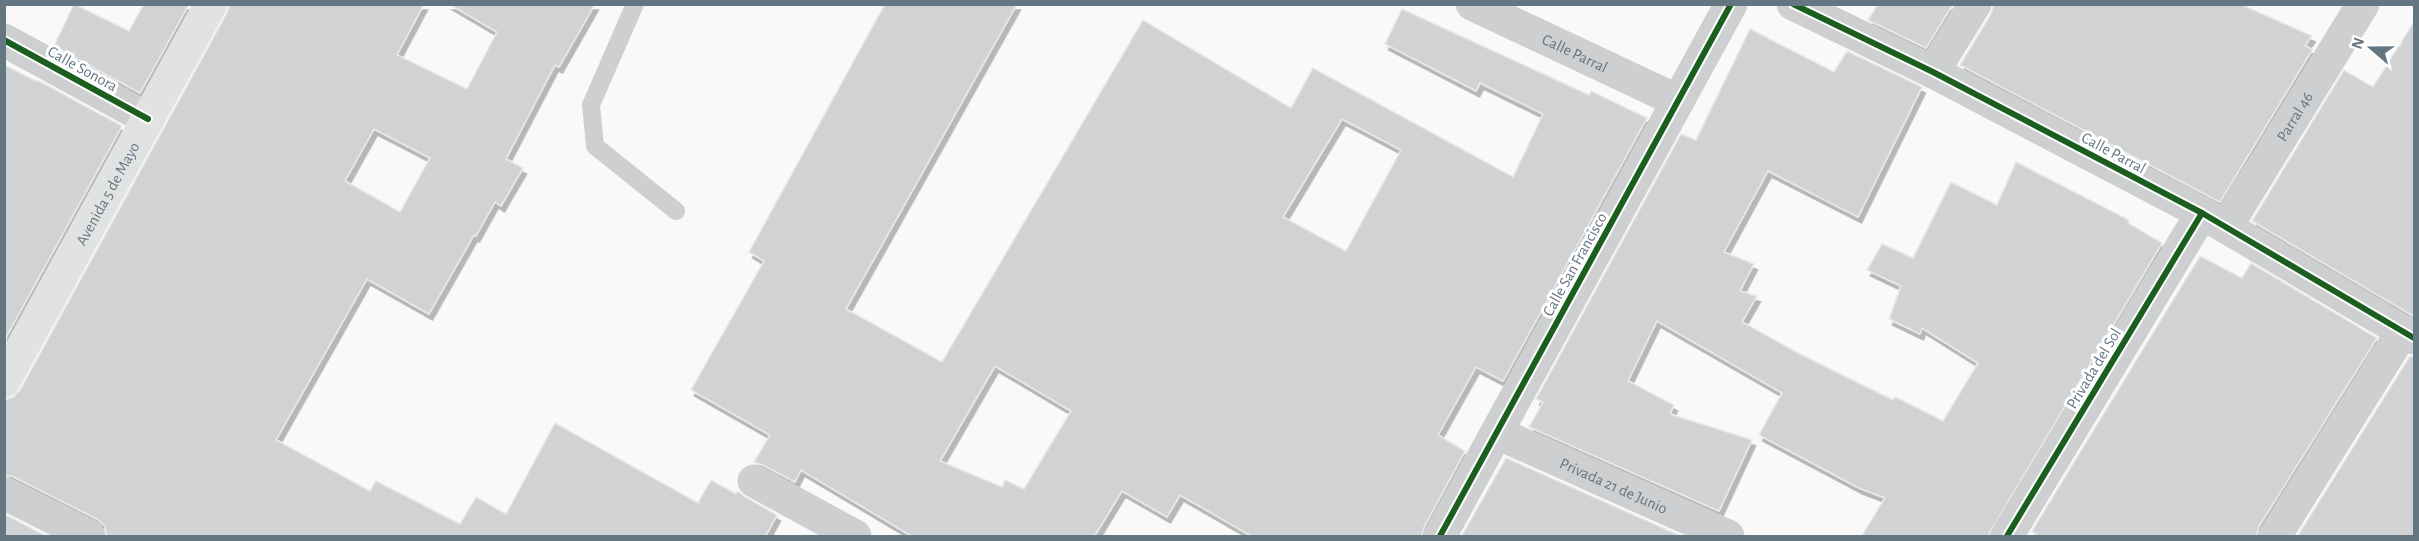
<svg xmlns="http://www.w3.org/2000/svg" width="2419" height="541" viewBox="0 0 2419 541" font-family="'Alegreya Sans',sans-serif">
<style>
.building{fill:#d0d2d3;stroke:#e8e8e8;stroke-width:1.5;fill-rule:evenodd;filter:url(#shadow)}
.lines{fill:none;stroke-linecap:round;stroke-linejoin:round}
.lane{stroke:#cecfd0;stroke-width:18}
.street{stroke:#cecfd0;stroke-width:33}
.secondary{stroke:#e1e2e2;stroke-width:33}
.cycleway-casing{stroke:#fff;stroke-width:10}
.cycleway{stroke:#1b5e20;stroke-width:6}
.labels{text-anchor:middle;stroke-width:6;stroke-linejoin:round;paint-order:stroke}
.street-label{font-size:16px;fill:#657683;stroke:#fff}
</style>
<defs>
<filter id="shadow"><feDropShadow dx="3.5" dy="6" stdDeviation="0" flood-color="#0004"/></filter>
</defs>
<rect width="100%" height="100%" fill="#f9f9f9"/>
<g class="building">
<path d="M74,4L129,31L144,4H189L140,93L54,46Z"/>
<path d="M230,4H424L397,55L467,89L497,32L449,4H595L559,67L555,65L506,159L523,168L501,206L495,202L476,236L474,235L429,314L367,279L276,440L370,491L376,481L460,524L476,497L506,514L555,423L698,503L711,480L736,494L738,491L745,497L777,515L765,537H107L105,526L97,519L12,476L4,475V400L13,397L20,390L227,13ZM374,129L430,158L400,212L345,181Z"/>
<path d="M885,4H1017L846,309L942,362L1143,20L1291,108L1313,68L1513,177L1543,114L1480,83L1476,91L1385,44L1402,9L1589,95L1591,91L1647,118L1503,381L1476,367L1438,435L1465,451L1424,527L1421,537H1253L1180,495L1167,517L1122,491L1094,537H913L801,470L795,482L763,465L754,462L770,435L691,390L764,261L749,252ZM1342,119L1401,150L1346,251L1283,217ZM995,366L1071,411L1024,489L1005,480L1002,487L940,461Z"/>
<path d="M1878,4H1953L1926,48L1868,20Z"/>
<path d="M1994,4H2240L2312,36L2305,45L2312,50L2220,202L1960,65L1991,14Z"/>
<path d="M2415,20V317L2252,221L2344,70L2373,87Z"/>
<path d="M1750,29L1834,72L1847,51L1922,87L1858,217L1768,171L1724,252L1754,264L1740,291L1757,296L1742,322L1802,355L1893,400L1895,397L1943,421L1978,363L1922,328L1920,334L1889,319L1901,286L1867,270L1882,244L1913,258L1951,182L1997,205L2016,162L2129,220L2128,223L2162,243L1987,537H1861L1885,498L1859,488L1759,435L1782,393L1657,321L1628,381L1674,405L1670,414L1752,440L1719,511L1529,427L1543,402L1536,399L1681,134L1696,140Z"/>
<path d="M4,65L36,81L37,80L122,126L4,341Z"/>
<path d="M2200,256L2242,278L2251,263L2377,338L2259,526L2256,537H2039L2032,531Z"/>
<path d="M2410,356L2415,357V537H2297Z"/>
<path d="M1506,458L1683,537H1461Z"/>
<path d="M4,514L48,537H4Z"/>
</g>
<g class="lines">
<path class="lane" d="M635,4L591,105L595,146L676,211"/>
<g class="street">
<path id="s1" d="M1472,4L1678,101"/>
<path d="M1793,4L1933,72L2202,213L2414,338"/>
<path d="M4,40L148,119"/>
<path d="M1933,72L1975,4"/>
<path id="s2" d="M2226,227L2363,4"/>
<path id="s3" d="M1497,433L1728,536"/>
<path d="M754,481L855,536"/>
<path d="M4,493L89,536"/>
<path d="M1440,536L1731,4"/>
<path d="M2007,536L2202,213"/>
<path d="M2275,536L2403,331"/>
</g>
<path class="secondary" id="s4" d="M4,381L211,4"/>
<g class="cycleway-casing">
<g id="cycleway">
<path d="M1793,4L1933,72L2202,213L2414,338"/>
<path d="M4,40L148,119"/>
<path d="M1440,536L1731,4"/>
<path d="M2007,536L2202,213"/>
</g>
</g>
<use href="#cycleway" class="cycleway"/>
</g>
<g class="labels">
<g class="street-label">
<text dy="6" stroke="none"><textPath href="#s1" startOffset="114">Calle Parral</textPath></text>
<text transform="translate(83 68) rotate(29)" y="6">Calle Sonora</text>
<text dy="6" stroke="none"><textPath href="#s2" startOffset="130">Parral 46</textPath></text>
<text transform="translate(2114 152) rotate(28)" y="6">Calle Parral</text>
<text dy="6" stroke="none"><textPath href="#s4" startOffset="214">Avenida 5 de Mayo</textPath></text>
<text transform="translate(1574 264) rotate(-61)" y="6">Calle San Francisco</text>
<text transform="translate(2093 368) rotate(-59)" y="6">Privada del Sol</text>
<text dy="6" stroke="none"><textPath href="#s3" startOffset="128">Privada 21 de Junio</textPath></text>
</g>
</g>
<rect width="2419" height="541" fill="none" stroke="#657683" stroke-width="12"/>
<g transform="translate(2371 48) rotate(290)" stroke="#ffffff" stroke-width="4.5" paint-order="stroke">
<path d="M0-4.5L10 22L0 15L-10 22Z" fill="#657683"/>
<text y="-9" font-size="16" font-weight="bold" text-anchor="middle" fill="#657683">N</text>
</g>
</svg>
